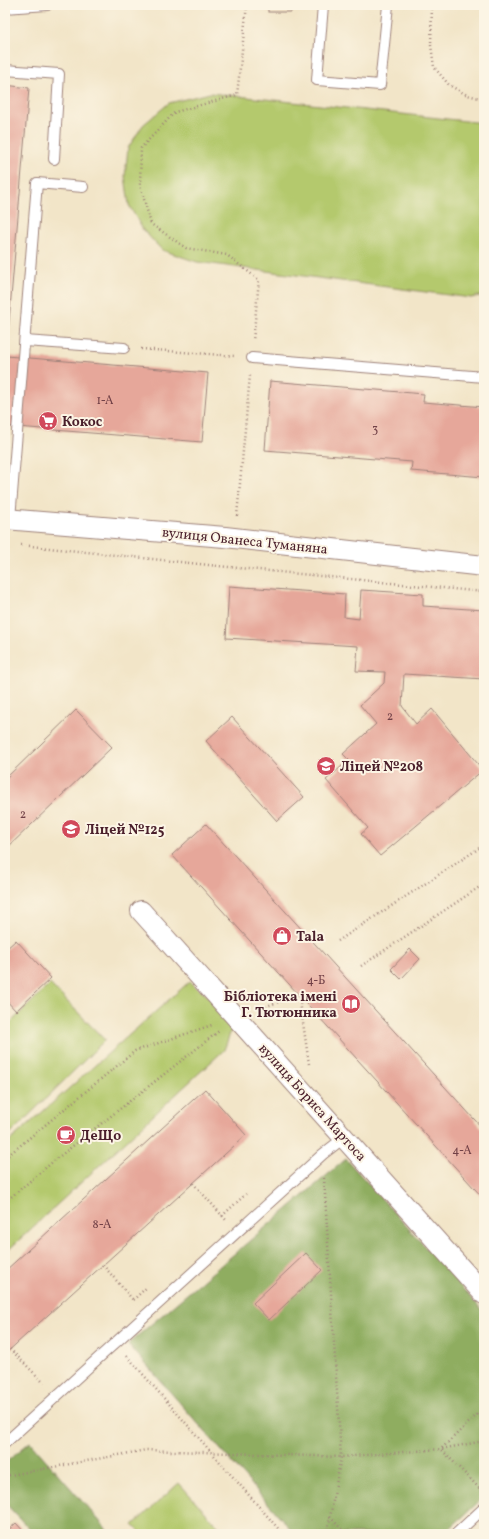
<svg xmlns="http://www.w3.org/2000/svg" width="489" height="1539" viewBox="0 0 489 1539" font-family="Vollkorn,serif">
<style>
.green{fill:#b4c96d;stroke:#7f744c}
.forest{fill:#8fad60;stroke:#6c6646}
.building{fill:#e6a79a}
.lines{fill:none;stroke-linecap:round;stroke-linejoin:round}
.service-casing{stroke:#9e827a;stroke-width:12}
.minor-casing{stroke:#9e827a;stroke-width:22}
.path{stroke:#9e827a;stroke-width:2.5;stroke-dasharray:1 3;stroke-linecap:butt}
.service{stroke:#fff;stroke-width:10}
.minor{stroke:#fff;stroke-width:20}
.labels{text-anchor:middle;stroke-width:4;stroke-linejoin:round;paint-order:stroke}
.number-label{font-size:12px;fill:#714147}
.poi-label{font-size:14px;font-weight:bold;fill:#4a1f2b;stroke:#fcf5e5;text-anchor:start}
.street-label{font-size:14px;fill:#4a1f2b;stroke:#fcf5e5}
</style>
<rect width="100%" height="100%" fill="#fcf5e5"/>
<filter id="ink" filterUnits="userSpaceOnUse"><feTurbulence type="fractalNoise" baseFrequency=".025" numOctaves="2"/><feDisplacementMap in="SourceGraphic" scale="8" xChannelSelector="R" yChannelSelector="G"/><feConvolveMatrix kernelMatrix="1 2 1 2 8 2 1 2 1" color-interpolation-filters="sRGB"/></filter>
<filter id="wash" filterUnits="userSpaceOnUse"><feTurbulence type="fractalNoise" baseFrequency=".012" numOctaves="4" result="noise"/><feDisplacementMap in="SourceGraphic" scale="16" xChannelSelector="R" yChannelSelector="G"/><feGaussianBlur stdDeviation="0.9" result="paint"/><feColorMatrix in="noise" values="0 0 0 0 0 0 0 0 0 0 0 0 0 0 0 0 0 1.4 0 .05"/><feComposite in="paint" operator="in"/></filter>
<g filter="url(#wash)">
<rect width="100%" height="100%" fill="#f2e5c8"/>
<g class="green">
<path d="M210,93L484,123V295L471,298L197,262L162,250L143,230L129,205L125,176L128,148L143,125L169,103Z"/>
<path d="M189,982L236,1017L224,1050L5,1253V1145Z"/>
<path d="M50,984L105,1040L5,1139V1028Z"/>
<path d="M179,1483L225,1534H142L133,1525Z"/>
</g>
<g class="forest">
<path d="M346,1159L484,1312V1497L444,1534H295L128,1344Z"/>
<path d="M30,1442L111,1534H34L5,1503V1463Z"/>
</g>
<g id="blocks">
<g class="building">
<rect x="268" y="5" width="23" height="7"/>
<path d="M5,85L29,88L6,356L208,373L202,442L5,426Z"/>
<path d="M270,381L424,394L423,402L484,407V477L411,471L412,462L265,450Z"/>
<path d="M229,586L345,594L344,617L359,619L361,590L423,594V606L484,610V679L404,674L402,706L416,724L432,709L483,770L380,856L361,834L368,828L326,780L349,760L343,754L376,724L360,705L384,683L385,672L356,671L358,646L226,638Z"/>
<path d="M76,710L112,747L5,850V779Z"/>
<path d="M232,717L304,797L277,821L206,741Z"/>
<path d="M206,824L484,1130V1199L172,855Z"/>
<path d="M16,940L51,978L16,1011L5,999V950Z"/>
<path d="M410,949L420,959L401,979L391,969Z"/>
<path d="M205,1089L246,1135L5,1354V1271Z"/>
<path d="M306,1253L322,1270L269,1320L253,1303Z"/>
<path d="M16,1523L26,1534H5V1533Z"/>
</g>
</g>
</g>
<g filter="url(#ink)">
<use href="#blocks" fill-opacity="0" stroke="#9e827a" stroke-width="1"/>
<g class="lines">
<g class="service-casing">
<g id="service">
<path d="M323,5L317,80L380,85L388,5"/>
<path d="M5,8L47,5"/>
<path d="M5,70L59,74L54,159"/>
<path d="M25,341L124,348"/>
<path d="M252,358L484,377"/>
<path d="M10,519L37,183L83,187"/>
<path d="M5,1443L323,1154L345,1137"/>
<path d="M456,1534L484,1508"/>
</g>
</g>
<g class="minor-casing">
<g id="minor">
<path d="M5,519L225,537L484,566"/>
<path d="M141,911L484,1294"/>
</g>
</g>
<g class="path">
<path d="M247,5L237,95L175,112L141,148L140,185L151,224L186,248L227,255L259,280L253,341"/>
<path d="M432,5L431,45L434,67L449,85L467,95L484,99"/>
<path d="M141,349L235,356"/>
<path d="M237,516L250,375"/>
<path d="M21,545L218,566L484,592"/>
<path d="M338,941L484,845"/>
<path d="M361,966L484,884"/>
<path d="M258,1009L299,995L309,1064"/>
<path d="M5,1158L135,1051L212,1025"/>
<path d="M324,1178L341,1457L327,1534"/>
<path d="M193,1183L226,1220"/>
<path d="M5,1202L55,1160L219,1031"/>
<path d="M222,1216L246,1194"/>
<path d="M103,1265L134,1301"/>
<path d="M133,1300L146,1288"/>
<path d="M10,1349L44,1383"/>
<path d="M127,1356L283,1534"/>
<path d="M5,1476L146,1450L341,1457L441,1449L484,1441"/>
<path d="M482,1491L441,1449L484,1408"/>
<path d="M330,1517L346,1534"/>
</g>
<use href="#service" class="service"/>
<use href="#minor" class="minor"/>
</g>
</g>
<defs>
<g id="supermarket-disc" transform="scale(1)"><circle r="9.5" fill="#d1495b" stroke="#fcf5e5"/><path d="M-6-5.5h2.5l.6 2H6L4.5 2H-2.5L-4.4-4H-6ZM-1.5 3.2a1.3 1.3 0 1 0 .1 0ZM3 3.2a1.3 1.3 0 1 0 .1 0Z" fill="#fff"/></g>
<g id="school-disc" transform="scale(1)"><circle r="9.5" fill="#d1495b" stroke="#fcf5e5"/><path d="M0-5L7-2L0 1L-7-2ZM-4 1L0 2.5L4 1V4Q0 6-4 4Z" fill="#fff"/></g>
<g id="shop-disc" transform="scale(1)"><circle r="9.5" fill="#d1495b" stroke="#fcf5e5"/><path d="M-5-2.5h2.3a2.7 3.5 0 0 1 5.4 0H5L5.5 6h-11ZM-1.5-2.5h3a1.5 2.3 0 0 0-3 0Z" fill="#fff"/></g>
<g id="library-disc" transform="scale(1)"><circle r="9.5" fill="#d1495b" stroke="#fcf5e5"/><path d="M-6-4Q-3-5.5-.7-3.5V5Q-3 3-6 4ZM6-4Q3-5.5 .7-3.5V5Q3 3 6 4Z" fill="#fff"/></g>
<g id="cafe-disc" transform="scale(1)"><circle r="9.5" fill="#d1495b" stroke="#fcf5e5"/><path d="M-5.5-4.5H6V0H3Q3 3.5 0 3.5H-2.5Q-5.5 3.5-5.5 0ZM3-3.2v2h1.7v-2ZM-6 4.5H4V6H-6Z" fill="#fff"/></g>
</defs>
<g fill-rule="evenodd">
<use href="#supermarket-disc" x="48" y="421"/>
<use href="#school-disc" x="326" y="766"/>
<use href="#school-disc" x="71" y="829"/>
<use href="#shop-disc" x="282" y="936"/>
<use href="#library-disc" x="351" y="1004"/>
<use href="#cafe-disc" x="66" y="1135"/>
</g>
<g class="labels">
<g class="number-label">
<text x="105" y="404">1-А</text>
<text x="375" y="433">3</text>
<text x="390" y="720">2</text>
<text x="23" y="818">2</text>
<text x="316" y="984">4-Б</text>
<text x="462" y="1154">4-А</text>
<text x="102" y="1228">8-А</text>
</g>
<g class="poi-label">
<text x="62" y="426">Кокос</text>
<text x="340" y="771">Ліцей №208</text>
<text x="85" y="834">Ліцей №125</text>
<text x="296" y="941">Tala</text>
<text x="337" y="1001" text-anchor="end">Бібліотека імені<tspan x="337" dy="16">Г. Тютюнника</tspan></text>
<text x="80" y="1140">ДеЩо</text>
</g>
<g class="street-label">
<text transform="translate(245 540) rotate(6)" y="5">вулиця Ованеса Туманяна</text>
<text transform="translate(313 1102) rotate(48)" y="5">вулиця Бориса Мартоса</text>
</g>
</g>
<rect width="489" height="1539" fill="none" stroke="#fcf5e5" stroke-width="20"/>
</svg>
